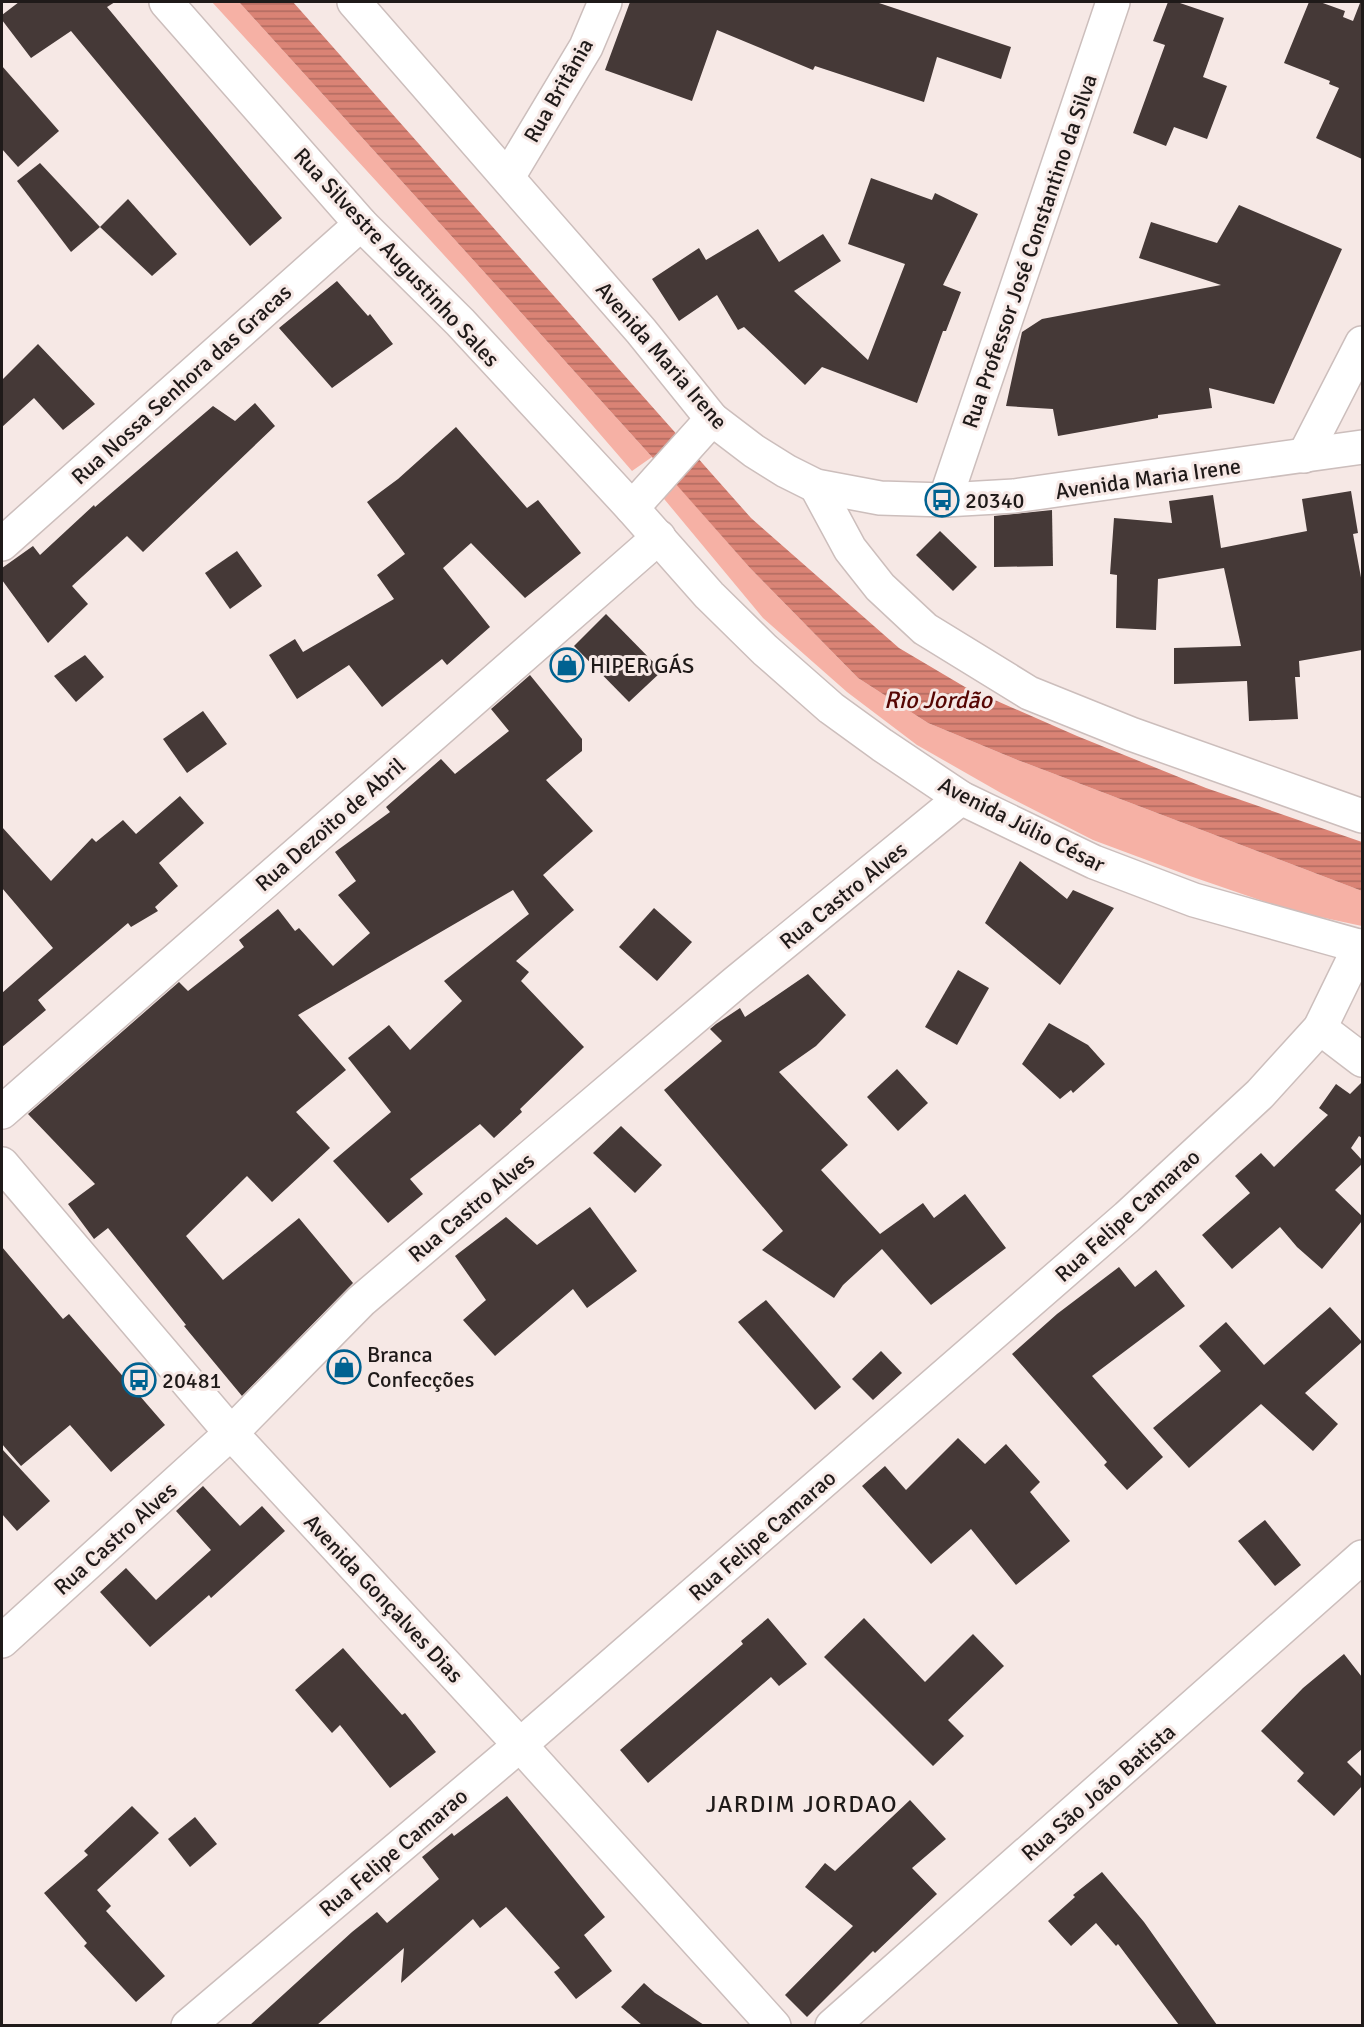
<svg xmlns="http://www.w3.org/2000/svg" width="1364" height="2027" viewBox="0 0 1364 2027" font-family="Signika,sans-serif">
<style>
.green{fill:#f6b1a5}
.water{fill:url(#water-rules)}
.building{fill:#453937}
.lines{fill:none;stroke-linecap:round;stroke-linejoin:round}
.street-casing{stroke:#ccbebc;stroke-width:36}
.secondary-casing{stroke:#ccbebc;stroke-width:36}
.street{stroke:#fff;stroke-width:33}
.secondary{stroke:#fff;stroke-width:33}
.labels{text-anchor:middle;stroke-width:6;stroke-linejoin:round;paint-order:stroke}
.street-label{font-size:22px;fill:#1f1a19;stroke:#f6e8e5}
.poi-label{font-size:22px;fill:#1f1a19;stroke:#f6e8e5;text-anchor:start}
.water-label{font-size:24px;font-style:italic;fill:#560603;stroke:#f6e8e5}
.neighbourhood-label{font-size:24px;letter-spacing:1.5px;fill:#1f1a19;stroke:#f6e8e5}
</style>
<defs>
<pattern id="water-rules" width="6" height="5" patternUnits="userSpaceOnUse" patternTransform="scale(1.5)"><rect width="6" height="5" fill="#da8375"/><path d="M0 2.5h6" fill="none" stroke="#b06a5f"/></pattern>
</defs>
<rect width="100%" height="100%" fill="#f6e8e5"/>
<g class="green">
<path d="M212,2H239L652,457L632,471L465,278Z"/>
<path d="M673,480L750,568L858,678L928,723L1015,759L1362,891V926L1292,911L1187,875L1093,840L1001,793L917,745L847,692L763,618L660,494Z"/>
</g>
<path class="water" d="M239,2H293L751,518L899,648L965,687L1077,736L1206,788L1362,842V891L1015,759L928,723L858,678L750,568L652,457Z"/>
<g class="building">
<path d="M19,2H115L107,7L282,218L250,246L71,31L31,58L2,20V15Z"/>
<path d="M630,2H876L1011,47L1001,79L937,57L924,102L815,66L813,70L717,30L692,101L605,70Z"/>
<path d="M1168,2H1177L1224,18L1203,77L1227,86L1207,139L1174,127L1166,146L1133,133L1165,45L1153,41Z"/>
<path d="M1309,2H1320L1345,11L1343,17L1353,21L1360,3H1362V159L1316,138L1339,88L1329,84L1330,81L1284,63Z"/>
<path d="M2,66L59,131L18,167L2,149Z"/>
<path d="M40,163L100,227L71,252L17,181Z"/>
<path d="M871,178L932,200L935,193L978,214L943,285L961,292L946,331H943L917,403L822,367L805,385L744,327L738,330L717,295L679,321L652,279L699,248L706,260L758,229L779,262L823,234L841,261L794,291L868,360L905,264L848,244Z"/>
<path d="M128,199L177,254L152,276L100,227Z"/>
<path d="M1239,205L1342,249L1274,404L1209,388L1212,408L1158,415V418L1058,436L1053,409L1006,406L1022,332L1042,319L1221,285L1139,258L1151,222L1217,243Z"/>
<path d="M337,281L368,316L370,314L393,344L332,388L279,328Z"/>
<path d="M38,344L95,404L63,430L34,398L2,427V380Z"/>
<path d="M255,403L275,426L143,552L127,536L72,586L88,604L48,643L2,580V568L33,546L40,555L94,505L95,507L213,406L235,421Z"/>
<path d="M456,427L527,508L538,500L581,553L525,598L471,543L443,568L490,627L447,665L442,659L382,707L349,665L297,699L269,655L295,639L303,652L394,599L377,575L405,554L367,502L398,479Z"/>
<path d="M1351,491L1358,533L1353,534L1362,583V650L1299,661L1300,677H1295L1298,719L1249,721L1247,681L1174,684V648L1241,646L1224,568L1158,579L1156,630L1116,628L1117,575L1110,574L1114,518L1172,523L1169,501L1213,495L1221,548L1307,531L1302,499Z"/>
<path d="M1052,510L1053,566L994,567V516Z"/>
<path d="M940,531L977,567L953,591L916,555Z"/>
<path d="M237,551L262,586L230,609L205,573Z"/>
<path d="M606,614L662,671L629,702L574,646Z"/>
<path d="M85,655L104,677L76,702L54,676Z"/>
<path d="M530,675L582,739V751L546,780L593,831L543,875L574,910L516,961L529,972L521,981L584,1047L520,1109L522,1112L494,1138L480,1124L410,1179L423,1194L388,1223L333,1161L391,1112L348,1058L389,1025L410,1050L462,1001L444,981L529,914L513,890L298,1015L346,1070L296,1112L330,1148L272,1202L247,1176L186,1236L223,1280L299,1218L353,1283L242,1396L184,1326L186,1325L108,1228L94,1239L68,1204L95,1184L28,1114L179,982L188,991L244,947L239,940L278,909L295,931L299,928L333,966L370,933L338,895L356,881L335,852L390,812L386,807L441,759L455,774L509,731L491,709Z"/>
<path d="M203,711L227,744L187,773L163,739Z"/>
<path d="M180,796L204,823L159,863L178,886L155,907L158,911L131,927L128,923L38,1000L46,1010L2,1047V993L53,948L2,888V827L51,881L92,838L96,842L123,820L136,834Z"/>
<path d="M1020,861L1067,899L1073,890L1114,908L1060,985L985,923Z"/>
<path d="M654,908L692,942L657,981L619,947Z"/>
<path d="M958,970L989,988L957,1045L925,1027Z"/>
<path d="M808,974L846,1015L816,1046L779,1072L848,1145L821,1170L880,1234L923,1203L934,1218L965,1194L1006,1248L931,1305L882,1249L843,1285L834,1298L762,1250L783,1231L664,1090L722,1041L710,1029L716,1024L740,1008L745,1017Z"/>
<path d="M1049,1023L1088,1045L1105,1064L1073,1093L1071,1090L1060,1099L1022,1064Z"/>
<path d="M897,1069L928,1103L898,1131L867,1097Z"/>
<path d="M1362,1082V1138L1359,1136L1351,1148L1362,1160V1164L1335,1190L1362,1216V1221L1322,1269L1297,1247L1280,1227L1232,1269L1202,1235L1250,1193L1235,1176L1261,1153L1274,1167L1328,1115L1319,1108L1336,1084L1350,1094Z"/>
<path d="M621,1126L662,1165L635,1193L593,1153Z"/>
<path d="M590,1207L637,1271L587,1308L573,1289L495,1356L463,1320L486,1300L455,1256L506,1217L537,1245Z"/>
<path d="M2,1247L63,1319L69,1314L165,1425L111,1472L70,1425L21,1466L2,1444Z"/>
<path d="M1119,1267L1135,1287L1156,1270L1185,1306L1092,1376L1163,1457L1127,1490L1104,1465L1107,1462L1012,1354L1057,1314Z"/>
<path d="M766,1300L841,1387L815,1410L738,1322Z"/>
<path d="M1330,1307L1362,1342L1305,1393L1338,1424L1313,1451L1261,1404L1189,1468L1153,1428L1221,1371L1199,1346L1226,1322L1264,1365Z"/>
<path d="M881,1351L902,1373L873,1400L852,1379Z"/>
<path d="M958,1438L985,1464L1006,1444L1040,1482L1030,1492L1070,1541L1016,1585L971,1529L931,1564L862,1486L885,1466L906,1490Z"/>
<path d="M2,1449L50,1501L17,1531L2,1514Z"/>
<path d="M203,1486L240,1526L262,1506L285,1531L211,1598L209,1595L150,1647L100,1592L126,1568L156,1600L211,1550L176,1511Z"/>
<path d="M1265,1520L1301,1565L1275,1586L1238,1541Z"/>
<path d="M768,1618L807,1664L779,1686L771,1677L648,1783L620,1750L743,1644L741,1641Z"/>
<path d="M864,1618L925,1682L973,1634L1004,1666L948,1720L964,1736L933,1766L824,1657Z"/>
<path d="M343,1648L402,1715L405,1713L436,1752L390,1788L340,1725L332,1733L295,1690Z"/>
<path d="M1344,1654L1362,1677V1749L1347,1762L1362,1777V1786L1334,1816L1297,1781L1304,1773L1261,1731L1303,1688Z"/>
<path d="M507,1796L605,1917L584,1935L612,1971L576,1999L554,1972L560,1968L506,1907L480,1928L473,1919L401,1983L404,1948L317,2025H250L352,1932L377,1912L387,1923L439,1879L422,1857L452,1833L454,1836Z"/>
<path d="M910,1800L946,1839L912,1868L937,1894L875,1953L873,1951L807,2017L785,1995L853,1926L805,1887L825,1863L835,1871Z"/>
<path d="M132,1806L159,1833L97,1890L111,1906L106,1911L165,1976L136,2002L84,1946L87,1943L44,1893L88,1855L84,1851Z"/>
<path d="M195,1817L217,1844L190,1867L168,1839Z"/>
<path d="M1102,1872L1144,1922L1217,2025H1179L1118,1944L1116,1946L1096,1923L1071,1946L1048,1921L1075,1897L1073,1895Z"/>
<path d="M644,1983L655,1993L704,2025H642L621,2007Z"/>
</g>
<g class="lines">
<g class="street-casing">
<g id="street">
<path d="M508,177L586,47L605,2"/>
<path d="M1304,456L1362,343"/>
<path d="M945,500L1113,2"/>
<path d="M2,544L361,224"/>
<path d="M1320,1028L1362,1060"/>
<path d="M2,1112L659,537"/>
<path d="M2,1641L231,1433L361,1301L735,983L961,798"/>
<path d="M188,2026L520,1745L1127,1217L1260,1094L1320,1028L1360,946"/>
<path d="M832,2026L1362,1557"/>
</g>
</g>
<g class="secondary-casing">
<g id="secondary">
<path d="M166,2L361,224L460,322L632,508L709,595L765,650L831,708L882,745L961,798L1094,862L1194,900L1362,947"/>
<path d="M354,2L641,331L712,419L754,451L786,471L816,486L880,498L945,500L1014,496L1362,447"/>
<path d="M816,486L850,549L880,587L925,629L1029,693L1131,734L1362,816"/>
<path d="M632,508L712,419"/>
<path d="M2,1164L231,1433L520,1745L774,2026"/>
</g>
</g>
<use href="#street" class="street"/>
<use href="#secondary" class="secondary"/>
</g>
<defs>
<g id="bus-ring" transform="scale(1.725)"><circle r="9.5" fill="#f6e8e5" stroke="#006291" stroke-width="1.5"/><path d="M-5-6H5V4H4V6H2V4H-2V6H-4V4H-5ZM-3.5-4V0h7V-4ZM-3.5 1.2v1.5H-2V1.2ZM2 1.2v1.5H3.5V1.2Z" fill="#006291"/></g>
<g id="shop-ring" transform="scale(1.725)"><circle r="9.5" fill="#f6e8e5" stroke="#006291" stroke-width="1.5"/><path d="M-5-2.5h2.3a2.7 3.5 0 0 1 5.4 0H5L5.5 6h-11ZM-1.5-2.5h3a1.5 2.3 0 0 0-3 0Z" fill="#006291"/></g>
</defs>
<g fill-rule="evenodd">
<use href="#bus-ring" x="942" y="500"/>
<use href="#shop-ring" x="567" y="665"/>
<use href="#shop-ring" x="344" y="1367"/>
<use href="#bus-ring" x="139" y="1380"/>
</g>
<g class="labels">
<g class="street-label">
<text transform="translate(558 90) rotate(-60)" y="8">Rua Britânia</text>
<text transform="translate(1029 251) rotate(-71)" y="8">Rua Professor José Constantino da Silva</text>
<text transform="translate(397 257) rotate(47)" y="8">Rua Silvestre Augustinho Sales</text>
<text transform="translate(662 355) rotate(49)" y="8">Avenida Maria Irene</text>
<text transform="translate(181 384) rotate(-42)" y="8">Rua Nossa Senhora das Gracas</text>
<text transform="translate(1148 478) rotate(-8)" y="8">Avenida Maria Irene</text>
<text transform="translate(330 824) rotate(-41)" y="8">Rua Dezoito de Abril</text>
<text transform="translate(1022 824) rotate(27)" y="8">Avenida Júlio César</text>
<text transform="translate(843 895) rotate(-39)" y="8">Rua Castro Alves</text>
<text transform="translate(471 1207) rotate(-40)" y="8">Rua Castro Alves</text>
<text transform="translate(1127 1215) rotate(-42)" y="8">Rua Felipe Camarao</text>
<text transform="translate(762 1535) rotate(-41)" y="8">Rua Felipe Camarao</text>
<text transform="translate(115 1538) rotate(-42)" y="8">Rua Castro Alves</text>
<text transform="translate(384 1598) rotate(47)" y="8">Avenida Gonçalves Dias</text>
<text transform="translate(1098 1792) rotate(-41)" y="8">Rua São João Batista</text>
<text transform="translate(393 1852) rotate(-40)" y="8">Rua Felipe Camarao</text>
</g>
<g class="poi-label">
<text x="965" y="508">20340</text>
<text x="590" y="673">HIPER GÁS</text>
<text x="367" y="1362">Branca<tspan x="367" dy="25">Confecções</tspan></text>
<text x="162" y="1388">20481</text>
</g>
<g class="water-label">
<text x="938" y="708">Rio Jordão</text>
</g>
<g class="neighbourhood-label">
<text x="802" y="1812">JARDIM JORDAO</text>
</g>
</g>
<rect width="1364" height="2027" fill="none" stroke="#1f1a19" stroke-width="6"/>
</svg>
